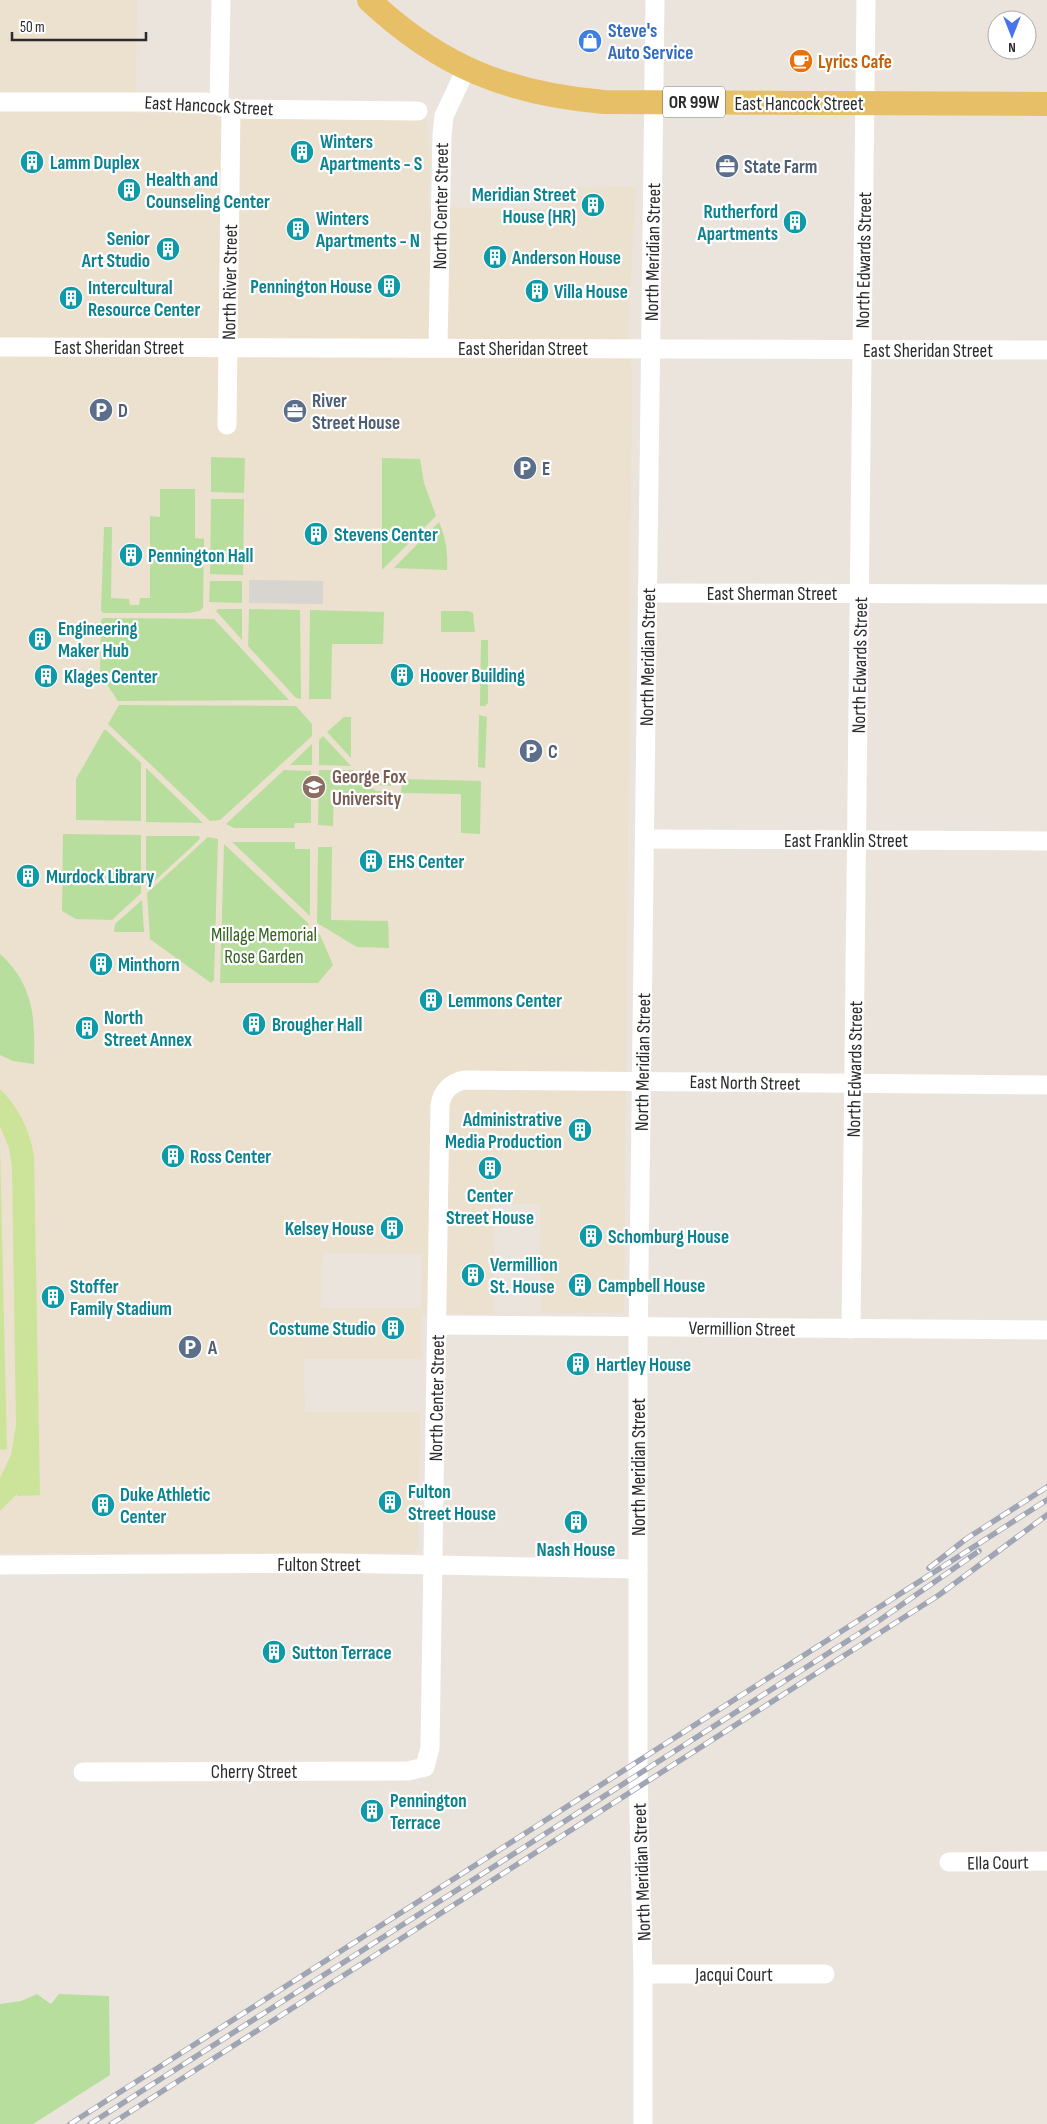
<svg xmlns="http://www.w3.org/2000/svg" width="1047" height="2124" viewBox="0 0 1047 2124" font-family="'Sofia Sans Condensed',sans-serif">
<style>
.education{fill:#ece0ce;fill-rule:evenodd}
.green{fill:#b8de9e}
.pitch{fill:#cbe49a}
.plaza{fill:#d8d4d0}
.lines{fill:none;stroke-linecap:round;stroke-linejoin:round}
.minor{stroke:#fff;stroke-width:19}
.major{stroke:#e6bf67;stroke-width:24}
.rail-casing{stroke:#a0a5b3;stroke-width:5.5}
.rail{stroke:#fff;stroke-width:4;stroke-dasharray:11;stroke-linecap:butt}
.labels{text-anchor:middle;stroke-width:4.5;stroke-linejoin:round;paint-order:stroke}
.shield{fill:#fff;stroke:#6a6a6a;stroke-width:1}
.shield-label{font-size:18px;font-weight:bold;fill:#2a2a2a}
.shop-label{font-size:19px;font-weight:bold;fill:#366cbe;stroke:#fff;text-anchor:start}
.food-label{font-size:19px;font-weight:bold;fill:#c56008;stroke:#fff;text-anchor:start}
.street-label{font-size:19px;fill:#2a2a2a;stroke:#fff}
.culture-label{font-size:19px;font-weight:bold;fill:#0d838f;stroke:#fff;text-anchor:start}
.service-label{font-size:19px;font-weight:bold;fill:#4e5e75;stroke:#fff;text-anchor:start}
.education-label{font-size:19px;font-weight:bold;fill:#785e54;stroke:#fff;text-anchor:start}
.park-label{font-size:19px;fill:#32621f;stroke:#fff}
</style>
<rect width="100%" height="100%" fill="#ebe4dd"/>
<path class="education" d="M0,0H137L136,113L209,112L215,114L218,119L426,120L430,154L429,207L545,209V188L636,187L628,328L632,371L624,1309L619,1313H541L540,1204H494V1314H421L422,1359H304L305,1412H420L418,1548L412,1553H0ZM322,1253L422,1254V1308H321Z"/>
<g class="green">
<path d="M211,457L245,458L244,493L211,492Z"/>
<path d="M382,458L420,459L424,483L436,516L382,570Z"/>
<path d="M160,489H195V538L204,539L203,608L199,611L189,613H103L101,610L104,527H112L111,598L129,599L130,605H139L140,598H150V516L160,517Z"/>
<path d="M211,499H244L243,575L210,574Z"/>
<path d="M439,522C446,539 448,552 447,570L394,568Z"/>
<path d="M210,581H242V603L209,602Z"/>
<path d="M218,609H242V640L216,611Z"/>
<path d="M249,609L300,610L301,699L296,698L248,646Z"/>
<path d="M310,610L384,612L383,644H332L331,699H309Z"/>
<path d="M441,611H469L473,613L475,632H441Z"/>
<path d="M103,618L214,619L289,700L118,701L100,674L101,621Z"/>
<path d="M481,640H488V703L485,706H480Z"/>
<path d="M119,705L296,706L312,724V736L220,820L210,821L108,724Z"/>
<path d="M479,715L487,717L485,768L478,767Z"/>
<path d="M344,717H351V758L327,732Z"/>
<path d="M104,730H106L141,763V821L76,820V779Z"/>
<path d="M323,736L351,766L319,765V740Z"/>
<path d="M312,744V765H290Z"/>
<path d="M146,768L203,823L146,822Z"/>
<path d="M284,770L311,771V823H295L294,828H234L226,824Z"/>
<path d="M319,770H354L376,791H391V795H334L333,826L318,825Z"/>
<path d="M364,772L387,774L391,778V786L378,785Z"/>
<path d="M402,779L481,781L480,834L461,833V794L401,793Z"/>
<path d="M63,834L141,835V893L112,920L76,919L62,911Z"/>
<path d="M146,836H199L200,839L146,889Z"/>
<path d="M208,837L218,839L214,980L211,983L150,939L147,893Z"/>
<path d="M232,842H295V849H310V916Z"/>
<path d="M224,844L309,924L305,928L311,933L315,929L320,935L333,965L318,983H220Z"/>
<path d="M318,847H332L331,920L388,921L389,948L357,947L317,923Z"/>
<path d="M142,900L144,932H114L115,924Z"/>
<path d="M0,954C35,986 35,1020 34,1064L13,1061L0,1055Z"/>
<path d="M37,1994L51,2004L59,1994L109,1996L110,2075L33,2124H0V2004L21,2001Z"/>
</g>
<g class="pitch">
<path d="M0,1089C19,1108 30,1130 34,1157L40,1495L17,1496V1494L0,1511V1478L11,1455L16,1425L12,1168L9,1148L0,1126Z"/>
<path d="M0,1146L7,1449L0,1450Z"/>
</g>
<path class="plaza" d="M249,580L323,581V604L249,603Z"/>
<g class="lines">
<g class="minor">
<path d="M0,102H205L231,109L418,111"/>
<path d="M219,105L221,0"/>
<path d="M0,347L1047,350"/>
<path d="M438,348L442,135L444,116L466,69"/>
<path d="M227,425L231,109"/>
<path d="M647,593L1047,594"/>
<path d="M645,839L1047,841"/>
<path d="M437,1325L1047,1330"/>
<path d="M851,1329L866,0"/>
<path d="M0,1565L333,1563L638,1569"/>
<path d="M83,1772L408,1771L425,1767L430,1748L440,1105C442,1091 451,1083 464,1080L1047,1085"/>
<path d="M949,1862L1047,1861"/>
<path d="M643,1974H825"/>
<path d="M643,2124V1974L638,1774V1350L655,0"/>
</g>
<path class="major" d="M369,0C439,66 508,94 604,102L1047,104"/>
<g class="rail-casing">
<g id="rail">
<path d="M929,1568L966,1539L1047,1487"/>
<path d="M70,2124L1047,1500"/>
<path d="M90,2124L874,1624L979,1551"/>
<path d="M111,2124L939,1595L1047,1515"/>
</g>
</g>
<use href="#rail" class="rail"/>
</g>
<defs>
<g id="shop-disc" transform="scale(1.25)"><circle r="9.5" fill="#3f7fe0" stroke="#fff"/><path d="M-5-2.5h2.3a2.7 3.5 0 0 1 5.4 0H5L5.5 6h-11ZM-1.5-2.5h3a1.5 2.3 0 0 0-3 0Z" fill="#fff"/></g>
<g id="cafe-disc" transform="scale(1.25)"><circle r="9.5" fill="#e8710a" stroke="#fff"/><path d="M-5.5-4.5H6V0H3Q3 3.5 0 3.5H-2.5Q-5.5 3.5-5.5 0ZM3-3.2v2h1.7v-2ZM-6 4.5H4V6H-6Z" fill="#fff"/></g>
<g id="building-disc" transform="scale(1.25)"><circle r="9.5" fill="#0f9aa8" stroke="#fff"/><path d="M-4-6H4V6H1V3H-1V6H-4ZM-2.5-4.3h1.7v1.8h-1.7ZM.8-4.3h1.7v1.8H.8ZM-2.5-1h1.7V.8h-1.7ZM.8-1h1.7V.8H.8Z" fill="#fff"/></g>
<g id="office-disc" transform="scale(1.25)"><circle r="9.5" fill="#5c6f8a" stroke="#fff"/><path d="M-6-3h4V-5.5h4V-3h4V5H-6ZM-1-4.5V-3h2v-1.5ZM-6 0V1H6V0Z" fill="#fff"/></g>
<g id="parking-disc" transform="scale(1.25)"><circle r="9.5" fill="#5c6f8a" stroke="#fff"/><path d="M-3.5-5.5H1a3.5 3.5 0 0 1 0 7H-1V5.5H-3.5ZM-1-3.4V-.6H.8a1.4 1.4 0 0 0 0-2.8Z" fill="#fff"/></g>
<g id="university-disc" transform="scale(1.25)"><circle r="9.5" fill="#8d6e63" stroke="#fff"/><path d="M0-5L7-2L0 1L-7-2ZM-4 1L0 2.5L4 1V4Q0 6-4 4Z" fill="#fff"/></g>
</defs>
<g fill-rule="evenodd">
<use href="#shop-disc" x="590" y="41"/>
<use href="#cafe-disc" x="801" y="61"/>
<use href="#building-disc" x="302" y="152"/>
<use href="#building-disc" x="32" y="162"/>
<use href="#office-disc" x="727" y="166"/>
<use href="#building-disc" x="129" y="190"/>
<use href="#building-disc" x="593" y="205"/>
<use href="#building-disc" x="795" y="222"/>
<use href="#building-disc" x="298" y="229"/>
<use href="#building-disc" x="168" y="249"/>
<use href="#building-disc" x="495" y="257"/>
<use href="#building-disc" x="389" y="286"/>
<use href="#building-disc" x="537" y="291"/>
<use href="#building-disc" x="71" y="298"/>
<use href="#parking-disc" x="101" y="410"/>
<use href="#office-disc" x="295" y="411"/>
<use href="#parking-disc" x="525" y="468"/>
<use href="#building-disc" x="316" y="534"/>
<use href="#building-disc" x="131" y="555"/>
<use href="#building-disc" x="40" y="639"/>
<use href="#building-disc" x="402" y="675"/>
<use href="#building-disc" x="46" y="676"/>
<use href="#parking-disc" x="531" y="751"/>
<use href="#university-disc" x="314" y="787"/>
<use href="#building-disc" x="371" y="861"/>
<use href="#building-disc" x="28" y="876"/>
<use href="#building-disc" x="101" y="964"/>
<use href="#building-disc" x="431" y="1000"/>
<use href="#building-disc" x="254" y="1024"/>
<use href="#building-disc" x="87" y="1028"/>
<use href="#building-disc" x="580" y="1130"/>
<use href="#building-disc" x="173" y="1156"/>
<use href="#building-disc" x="490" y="1168"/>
<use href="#building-disc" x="392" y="1228"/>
<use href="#building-disc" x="591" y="1236"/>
<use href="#building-disc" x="473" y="1275"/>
<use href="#building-disc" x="580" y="1285"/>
<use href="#building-disc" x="53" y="1297"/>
<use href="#building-disc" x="393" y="1328"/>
<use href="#parking-disc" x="190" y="1347"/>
<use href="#building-disc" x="578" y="1364"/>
<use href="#building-disc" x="390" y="1502"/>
<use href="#building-disc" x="103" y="1505"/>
<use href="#building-disc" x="576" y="1522"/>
<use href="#building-disc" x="274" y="1652"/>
<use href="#building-disc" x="372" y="1811"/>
</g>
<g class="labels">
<rect class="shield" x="663" y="86.5" width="62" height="31" rx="4"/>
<g class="shield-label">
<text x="694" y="108">OR 99W</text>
</g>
<g class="shop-label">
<text x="608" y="37">Steve's<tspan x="608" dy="22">Auto Service</tspan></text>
</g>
<g class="food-label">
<text x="818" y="68">Lyrics Cafe</text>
</g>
<g class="street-label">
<text x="799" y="110">East Hancock Street</text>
<text transform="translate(209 105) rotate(3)" y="7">East Hancock Street</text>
<text transform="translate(440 206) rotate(-89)" y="7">North Center Street</text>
<text transform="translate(652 252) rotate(-89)" y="7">North Meridian Street</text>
<text transform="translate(863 260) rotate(-89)" y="7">North Edwards Street</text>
<text transform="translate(229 282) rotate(-89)" y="7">North River Street</text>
<text x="119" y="354">East Sheridan Street</text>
<text x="523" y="355">East Sheridan Street</text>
<text x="928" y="357">East Sheridan Street</text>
<text x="772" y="600">East Sherman Street</text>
<text transform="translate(647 657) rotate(-89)" y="7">North Meridian Street</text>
<text transform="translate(859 665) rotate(-89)" y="7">North Edwards Street</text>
<text x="846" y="847">East Franklin Street</text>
<text transform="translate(642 1062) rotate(-89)" y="7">North Meridian Street</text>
<text transform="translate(854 1069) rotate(-89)" y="7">North Edwards Street</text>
<text transform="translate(745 1082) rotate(1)" y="7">East North Street</text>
<text transform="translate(742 1328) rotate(1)" y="7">Vermillion Street</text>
<text transform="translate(436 1398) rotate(-89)" y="7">North Center Street</text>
<text transform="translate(638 1467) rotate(-90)" y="7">North Meridian Street</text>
<text x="319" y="1571">Fulton Street</text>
<text x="254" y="1778">Cherry Street</text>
<text transform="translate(998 1862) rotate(-1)" y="7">Ella Court</text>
<text transform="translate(641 1872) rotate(-92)" y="7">North Meridian Street</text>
<text x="734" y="1981">Jacqui Court</text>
</g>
<g class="culture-label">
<text x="320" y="148">Winters<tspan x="320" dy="22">Apartments - S</tspan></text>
<text x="50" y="169">Lamm Duplex</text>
<text x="146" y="186">Health and<tspan x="146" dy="22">Counseling Center</tspan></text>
<text x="576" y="201" text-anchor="end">Meridian Street<tspan x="576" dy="22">House (HR)</tspan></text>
<text x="778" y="218" text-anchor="end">Rutherford<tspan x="778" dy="22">Apartments</tspan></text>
<text x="316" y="225">Winters<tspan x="316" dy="22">Apartments - N</tspan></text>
<text x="150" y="245" text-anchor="end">Senior<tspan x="150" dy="22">Art Studio</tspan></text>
<text x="512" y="264">Anderson House</text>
<text x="372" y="293" text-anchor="end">Pennington House</text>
<text x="88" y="294">Intercultural<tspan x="88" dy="22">Resource Center</tspan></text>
<text x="554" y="298">Villa House</text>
<text x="334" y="541">Stevens Center</text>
<text x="148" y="562">Pennington Hall</text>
<text x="58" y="635">Engineering<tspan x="58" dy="22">Maker Hub</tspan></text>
<text x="420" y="682">Hoover Building</text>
<text x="64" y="683">Klages Center</text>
<text x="388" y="868">EHS Center</text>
<text x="46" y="883">Murdock Library</text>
<text x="118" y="971">Minthorn</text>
<text x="448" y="1007">Lemmons Center</text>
<text x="104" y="1024">North<tspan x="104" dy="22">Street Annex</tspan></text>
<text x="272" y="1031">Brougher Hall</text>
<text x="562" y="1126" text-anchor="end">Administrative<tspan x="562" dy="22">Media Production</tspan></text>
<text x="190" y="1163">Ross Center</text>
<text x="490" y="1202" text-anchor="middle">Center<tspan x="490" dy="22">Street House</tspan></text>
<text x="374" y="1235" text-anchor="end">Kelsey House</text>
<text x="608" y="1243">Schomburg House</text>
<text x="490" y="1271">Vermillion<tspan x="490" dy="22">St. House</tspan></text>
<text x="598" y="1292">Campbell House</text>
<text x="70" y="1293">Stoffer<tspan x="70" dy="22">Family Stadium</tspan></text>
<text x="376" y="1335" text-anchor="end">Costume Studio</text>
<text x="596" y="1371">Hartley House</text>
<text x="408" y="1498">Fulton<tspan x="408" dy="22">Street House</tspan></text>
<text x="120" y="1501">Duke Athletic<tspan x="120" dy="22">Center</tspan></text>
<text x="576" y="1556" text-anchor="middle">Nash House</text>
<text x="292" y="1659">Sutton Terrace</text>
<text x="390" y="1807">Pennington<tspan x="390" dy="22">Terrace</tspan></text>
</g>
<g class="service-label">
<text x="744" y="173">State Farm</text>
<text x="312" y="407">River<tspan x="312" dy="22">Street House</tspan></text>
<text x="118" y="417">D</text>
<text x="542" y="475">E</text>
<text x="548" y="758">C</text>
<text x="208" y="1354">A</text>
</g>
<g class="education-label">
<text x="332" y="783">George Fox<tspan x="332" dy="22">University</tspan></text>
</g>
<g class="park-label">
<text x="264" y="941">Millage Memorial<tspan x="264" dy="22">Rose Garden</tspan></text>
</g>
</g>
<g transform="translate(1012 35) rotate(180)"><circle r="24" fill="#ffffff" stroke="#aaaaaa"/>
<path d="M0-4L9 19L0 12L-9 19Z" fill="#4974ed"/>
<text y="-8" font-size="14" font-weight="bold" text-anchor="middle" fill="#2a2a2a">N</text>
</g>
<path d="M12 32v8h134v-8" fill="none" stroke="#2a2a2a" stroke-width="2.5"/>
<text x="20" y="32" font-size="15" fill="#2a2a2a" stroke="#ffffff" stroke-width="4" paint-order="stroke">50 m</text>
</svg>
